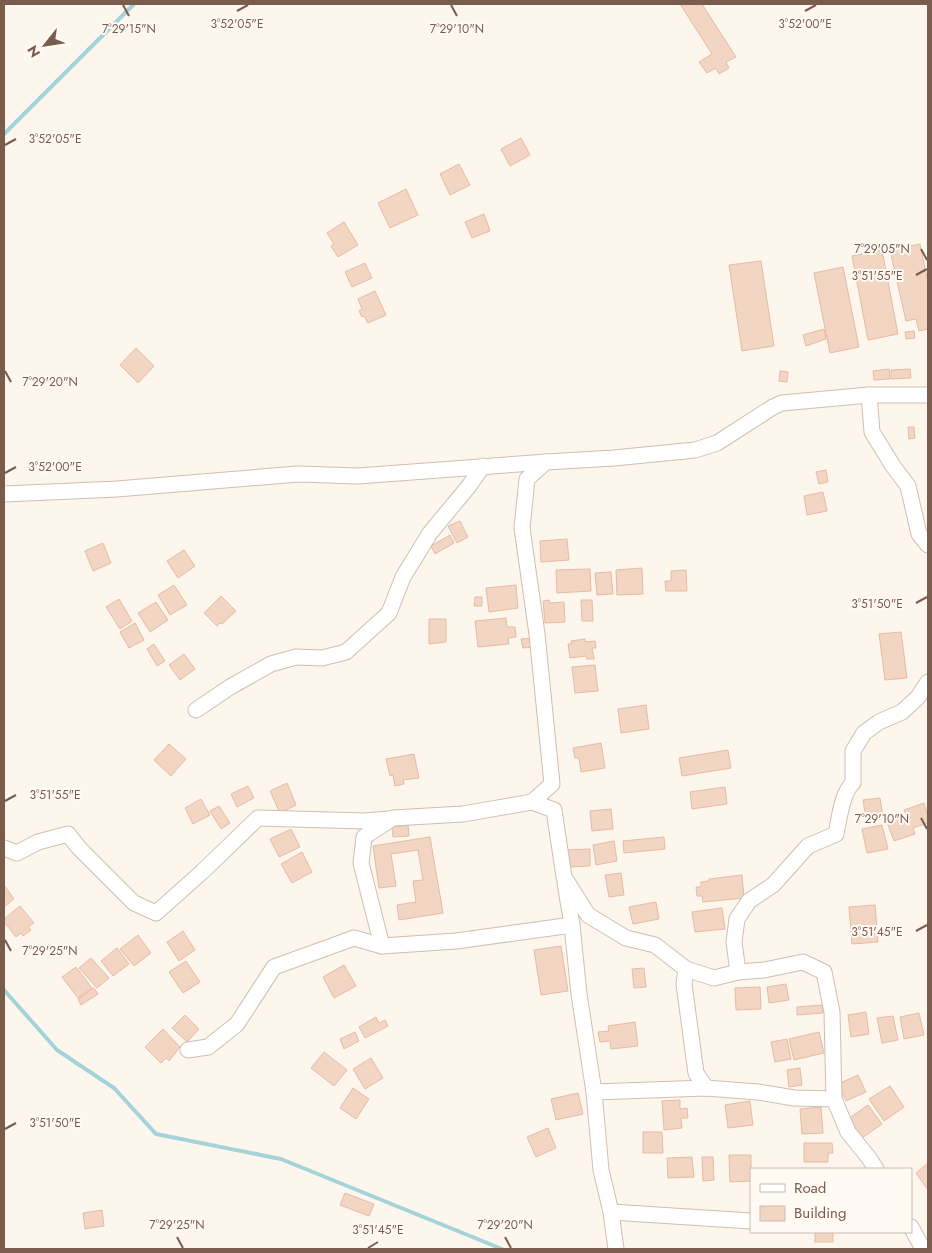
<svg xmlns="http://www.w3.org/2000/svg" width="932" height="1253" viewBox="0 0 932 1253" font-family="Jost,sans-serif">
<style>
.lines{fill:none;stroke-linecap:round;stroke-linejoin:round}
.stream{stroke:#a5d3da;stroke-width:4}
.building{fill:#f3d5c3;stroke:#e6bba3}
.minor-casing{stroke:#d1beb0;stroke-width:17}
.minor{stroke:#fff;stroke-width:15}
.ticks{fill:none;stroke:#7a5c4d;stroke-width:2}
.ticks-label{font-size:12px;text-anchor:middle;fill:#7a5c4d;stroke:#fffaf3;stroke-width:4;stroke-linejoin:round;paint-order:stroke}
</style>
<rect width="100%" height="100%" fill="#fdf6ec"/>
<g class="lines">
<g class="stream">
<path d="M4,134L134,4"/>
<path d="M4,990L57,1050L114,1088L156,1134L281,1159L502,1249"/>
</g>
</g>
<g class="building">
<path d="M680,4H702L736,57L726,62L729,68L719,74L716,68L707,73L699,62L712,54Z"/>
<path d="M521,138L530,155L510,166L501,149Z"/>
<path d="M459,164L470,185L450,195L440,174Z"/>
<path d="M406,189L418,215L390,228L378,203Z"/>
<path d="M484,214L490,231L472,238L465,222Z"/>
<path d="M344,222L358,245L338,257L331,246L334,244L327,233Z"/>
<path d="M920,244L928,283V329L919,331L916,319L906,321L890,250Z"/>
<path d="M882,250L898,334L868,340L852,256Z"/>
<path d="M761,261L774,346L742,351L729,265Z"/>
<path d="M365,263L372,278L352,287L345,272Z"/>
<path d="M843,267L859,347L830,353L814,273Z"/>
<path d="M375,291L386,315L368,323L364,316L362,317L359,311L362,309L358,299Z"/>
<path d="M824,329L826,339L806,346L803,335Z"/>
<path d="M914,331L915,338L906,339L905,332Z"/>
<path d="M136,348L154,366L138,383L120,365Z"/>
<path d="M889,369L890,379L874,380L873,371Z"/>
<path d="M910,369L911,378L891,379V370Z"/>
<path d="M780,371L788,372L787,382L779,381Z"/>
<path d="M908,427H914L915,438L909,439Z"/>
<path d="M826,470L828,482L819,484L816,472Z"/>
<path d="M823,492L827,511L807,515L804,496Z"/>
<path d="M460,521L468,537L457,543L448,526Z"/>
<path d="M450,535L454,543L435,554L431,546Z"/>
<path d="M567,539L569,560L541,562L540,541Z"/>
<path d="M103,543L111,563L93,571L85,551Z"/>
<path d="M184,550L195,566L178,578L167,561Z"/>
<path d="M642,568L643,594L617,595L616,570Z"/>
<path d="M590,569L591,591L557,593L556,570Z"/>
<path d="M686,570L687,591H666L665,581H671V571Z"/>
<path d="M611,572L613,594L597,595L595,573Z"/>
<path d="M174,585L187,605L170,615L158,595Z"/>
<path d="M516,585L518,608L489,612L486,588Z"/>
<path d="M221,596L236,611L222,624L220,623L217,626L204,613Z"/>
<path d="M475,597H482V606H474Z"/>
<path d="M119,599L132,621L120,629L106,607Z"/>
<path d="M549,600L550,603L564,602L565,622L545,623L543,601Z"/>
<path d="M581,600H592L593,621H582Z"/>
<path d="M156,602L168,620L150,632L138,613Z"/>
<path d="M506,618L507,627H515L516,637L508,638L509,644L478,647L475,621Z"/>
<path d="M429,619H446V642L429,644Z"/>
<path d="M135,623L144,640L129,648L120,632Z"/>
<path d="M901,632L907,678L885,680L879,634Z"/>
<path d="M533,638L534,647L523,648L521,639Z"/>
<path d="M585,639V642L595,641L596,648H592L594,659H587L586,656L570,658L568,644H572L571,641Z"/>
<path d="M154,644L165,661L157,666L147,649Z"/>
<path d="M184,654L195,669L180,680L169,665Z"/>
<path d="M595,665L598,691L575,693L572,667Z"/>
<path d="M646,705L649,729L621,733L618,709Z"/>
<path d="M601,743L605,768L581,772L579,758H575L573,748Z"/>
<path d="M169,744L186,759L171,776L154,760Z"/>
<path d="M728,750L731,768L682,776L679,758Z"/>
<path d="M414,754L419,778L403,780L404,784L395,786L393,775L390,776L386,759Z"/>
<path d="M287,783L296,805L280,813L270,791Z"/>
<path d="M248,786L254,798L237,807L231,794Z"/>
<path d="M725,787L727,804L692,809L690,792Z"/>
<path d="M880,798L883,817L866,819L863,800Z"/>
<path d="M201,799L210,815L193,824L185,808Z"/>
<path d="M924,803L928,817V823L913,828L915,834L894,841L887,822L906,815L904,810Z"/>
<path d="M219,806L230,823L221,829L210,811Z"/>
<path d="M611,809L613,829L592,831L590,811Z"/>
<path d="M408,825L409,836L393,837L392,827Z"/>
<path d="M882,825L888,849L867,853L862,829Z"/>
<path d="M291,829L300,847L279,857L270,839Z"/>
<path d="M430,837L443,913L399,920L397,905L416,902L413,881L423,880L418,850L391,854L396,886L379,888L373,846Z"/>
<path d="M664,837L665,849L624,853L623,841Z"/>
<path d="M614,841L617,861L596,865L593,845Z"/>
<path d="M590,849V866L568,867L567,850Z"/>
<path d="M302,852L312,872L292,883L281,864Z"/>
<path d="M621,873L624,895L609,897L605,875Z"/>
<path d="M742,875L744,898L703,902L702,896H697L696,887H701V882L709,881V879Z"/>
<path d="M4,885L14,899L4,907Z"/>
<path d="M656,902L659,919L633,924L629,907Z"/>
<path d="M875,905L878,942L852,944L849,907Z"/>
<path d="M20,906L34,923L28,927L31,930L23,936L21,933L16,937L4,922V919Z"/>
<path d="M722,908L725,929L695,932L692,912Z"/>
<path d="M183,931L195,950L179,961L167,942Z"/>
<path d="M138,935L151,953L134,966L120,949Z"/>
<path d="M561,946L568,991L541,995L534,950Z"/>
<path d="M117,948L129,964L113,976L101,961Z"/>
<path d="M91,958L109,978L97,988L79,968Z"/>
<path d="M186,961L200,982L183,993L169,972Z"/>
<path d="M344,965L356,986L334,998L323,977Z"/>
<path d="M76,967L92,988L78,998L62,977Z"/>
<path d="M644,968L646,987L634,988L632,969Z"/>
<path d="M786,984L789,1000L769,1003L767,987Z"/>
<path d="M760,987L761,1009L736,1010L735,988Z"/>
<path d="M94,988L98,994L81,1005L78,999Z"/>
<path d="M822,1005L823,1013L797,1015V1007Z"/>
<path d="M866,1012L869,1034L851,1037L848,1015Z"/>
<path d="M919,1013L924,1035L904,1039L900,1017Z"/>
<path d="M185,1015L199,1029L187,1042L172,1028Z"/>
<path d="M893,1016L898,1040L882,1043L877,1018Z"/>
<path d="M376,1017L379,1023L385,1020L388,1026L365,1038L359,1027Z"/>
<path d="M635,1022L638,1046L611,1049L610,1041L600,1042L598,1032L609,1031L608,1026Z"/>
<path d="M163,1029L180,1047L169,1061L166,1058L161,1063L145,1047Z"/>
<path d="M355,1032L359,1041L344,1049L340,1039Z"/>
<path d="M819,1032L824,1053L794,1060L789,1039Z"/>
<path d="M787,1039L791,1059L775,1062L771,1042Z"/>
<path d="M324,1052L347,1070L334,1086L311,1068Z"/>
<path d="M371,1058L383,1078L365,1089L353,1069Z"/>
<path d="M800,1068L802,1085L789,1087L787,1070Z"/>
<path d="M858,1075L866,1092L846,1101L838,1084Z"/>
<path d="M890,1086L904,1107L884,1121L869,1099Z"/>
<path d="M353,1088L369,1099L356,1119L340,1108Z"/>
<path d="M578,1093L583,1114L556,1120L551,1099Z"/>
<path d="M680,1100V1109L687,1108L688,1118H681L682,1128L664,1130L662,1101Z"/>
<path d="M750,1101L753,1125L728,1128L725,1105Z"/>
<path d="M868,1105L882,1124L862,1138L848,1119Z"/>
<path d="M821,1107L823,1133L802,1134L800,1109Z"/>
<path d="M548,1128L556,1148L536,1157L527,1137Z"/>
<path d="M643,1132H662L663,1153H643Z"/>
<path d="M804,1143H832L833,1153H828V1162H804Z"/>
<path d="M729,1155H751V1181L730,1182Z"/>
<path d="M692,1157L694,1177L668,1178L667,1158Z"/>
<path d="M702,1157H713L714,1180L703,1181Z"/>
<path d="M928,1163V1190L916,1173Z"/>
<path d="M345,1193L374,1204L369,1216L340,1205Z"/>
<path d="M102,1210L104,1226L85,1229L83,1213Z"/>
<rect x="815" y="1232" width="18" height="10"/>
</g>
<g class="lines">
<g class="minor-casing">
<g id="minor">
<path d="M869,395L872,432L893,466L908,486L919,534L928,545"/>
<path d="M4,494L117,489L298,474L358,476L546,462"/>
<path d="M196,710L230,687L271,664L296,657L322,658L346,652L389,613L403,577L430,533L469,486L483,466"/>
<path d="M532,802L463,814L393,818L364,837L361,863L382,946L456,941L572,925L579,994L594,1092L706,1088L758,1092L794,1098L834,1099L848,1132L869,1158L876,1169"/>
<path d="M4,848L17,853L38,842L68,834L79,848L134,903L156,913L202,872L258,818L364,821L389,819"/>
<path d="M565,883L572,925"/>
<path d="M686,969L714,978L738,972L764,970L803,962L824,972L832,1012L834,1099"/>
<path d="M738,972L734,942L737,919L749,901L773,885L808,846L836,834C839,820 842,792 853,783V751L864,733L879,722L902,712L918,697L928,682"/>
<path d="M188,1050L208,1047L237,1024L274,967L354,938L382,946"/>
<path d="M706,1088L696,1073L684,984L686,969L655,945L626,938L588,915L564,877L554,810L532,802L552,784L537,634L522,528L527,479L546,462L614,458L695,450L717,443L773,407L782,403L869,395H928"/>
<path d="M594,1092L601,1170L611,1212L616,1249"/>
<path d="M611,1212L751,1221"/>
<path d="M911,1227L923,1249"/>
</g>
</g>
<use href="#minor" class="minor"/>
</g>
<path class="ticks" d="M123,5L129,16M451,5L457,16M237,11L248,5M805,11L816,5M5,145L16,139M921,249L927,260M916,275L927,269M5,371L11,382M5,473L16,467M916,603L927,597M5,801L16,795M921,818L927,829M916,931L927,925M5,940L11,951M5,1129L16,1123M177,1237L183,1248M505,1237L511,1248M368,1248L378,1242"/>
<g class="ticks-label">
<text x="237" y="28">3°52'05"E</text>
<text x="805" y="28">3°52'00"E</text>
<text x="129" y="33">7°29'15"N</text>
<text x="457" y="33">7°29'10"N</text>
<text x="55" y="143">3°52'05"E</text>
<text x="882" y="253">7°29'05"N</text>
<text x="877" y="280">3°51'55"E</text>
<text x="50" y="386">7°29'20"N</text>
<text x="55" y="471">3°52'00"E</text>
<text x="877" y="608">3°51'50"E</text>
<text x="55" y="799">3°51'55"E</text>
<text x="882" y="823">7°29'10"N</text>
<text x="877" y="936">3°51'45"E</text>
<text x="50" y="955">7°29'25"N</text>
<text x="55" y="1127">3°51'50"E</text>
<text x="177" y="1229">7°29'25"N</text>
<text x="505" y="1229">7°29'20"N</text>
<text x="378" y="1234">3°51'45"E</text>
</g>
<rect width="932" height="1253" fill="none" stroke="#7a5c4d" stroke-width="10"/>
<rect x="750" y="1168" width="162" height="65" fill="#fffaf3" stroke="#cabbb1"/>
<rect x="760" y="1184" width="25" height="8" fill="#ffffff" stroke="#cabbb1"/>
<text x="794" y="1193" font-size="15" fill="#7a5c4d">Road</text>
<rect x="760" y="1206" width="25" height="15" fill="#f3d5c3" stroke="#cabbb1"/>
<text x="794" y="1218" font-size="15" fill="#7a5c4d">Building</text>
<g transform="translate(45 45) rotate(240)" stroke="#fffaf3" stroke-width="4" paint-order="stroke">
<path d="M0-4L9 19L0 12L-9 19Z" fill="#7a5c4d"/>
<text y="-8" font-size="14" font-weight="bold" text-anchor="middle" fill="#7a5c4d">N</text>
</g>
</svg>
